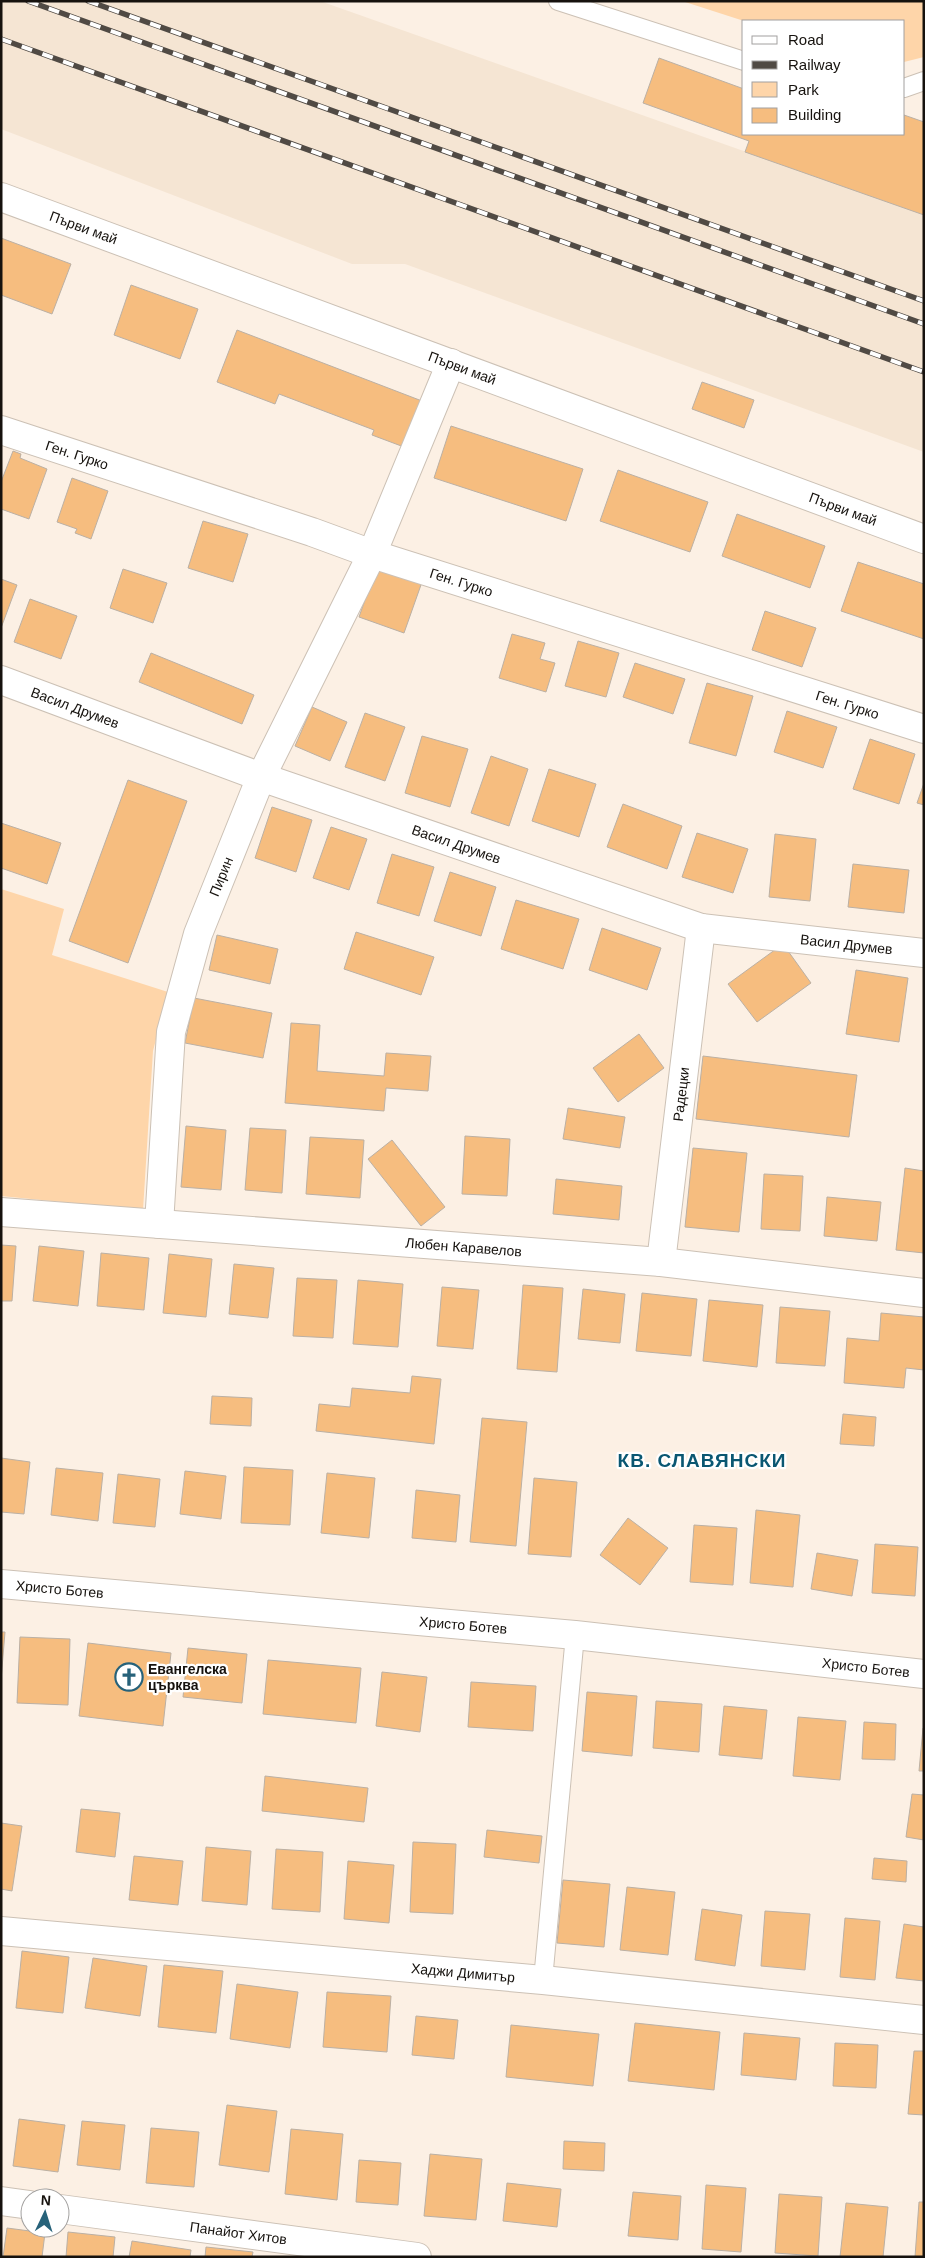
<svg xmlns="http://www.w3.org/2000/svg" width="925" height="2258" viewBox="0 0 925 2258" font-family="Arial,sans-serif">
<style>
.built{fill:#f5e5d3}
.green{fill:#fed5a9}
.building{fill:#f6bd7f;stroke:#bbb0a4}
.lines{fill:none;stroke-linecap:round;stroke-linejoin:round}
.lane-casing{stroke:#ccc1b5;stroke-width:20}
.street-casing{stroke:#ccc1b5;stroke-width:30}
.lane{stroke:#fff;stroke-width:18}
.street{stroke:#fff;stroke-width:28}
.rail-casing{stroke:#504a44;stroke-width:5.5}
.rail{stroke:#fff;stroke-width:4;stroke-dasharray:11;stroke-linecap:butt}
.labels{text-anchor:middle;stroke-width:4.5;stroke-linejoin:round;paint-order:stroke}
.street-label{font-size:14px;fill:#16120e;stroke:#fff}
.poi-label{font-size:14px;font-weight:bold;fill:#16120e;stroke:#fff;text-anchor:start}
.district-label{font-size:19px;font-weight:bold;letter-spacing:1px;fill:#0a5772;stroke:#fff}
</style>
<rect width="100%" height="100%" fill="#fcf0e4"/>
<path class="built" d="M1,1H320L924,215V452L405,264H352L1,129Z"/>
<g class="green">
<path d="M682,1H924V57L904,62V21H744Z"/>
<path d="M1,889L64,909L52,955L168,992L153,1051L143,1210L1,1196Z"/>
</g>
<g class="building">
<path d="M659,58L744,89V134H904V115L924,122V215L745,152L749,141L643,103Z"/>
<path d="M1,238L71,264L52,314L1,295Z"/>
<path d="M131,285L198,309L180,359L114,335Z"/>
<path d="M237,330L422,401L404,447L372,435L374,430L279,394L275,404L217,382Z"/>
<path d="M702,382L754,400L744,428L692,409Z"/>
<path d="M451,426L583,469L566,521L434,478Z"/>
<path d="M13,451L21,454L20,458L47,469L29,519L1,509V482Z"/>
<path d="M618,470L708,502L690,552L600,521Z"/>
<path d="M72,478L108,491L91,539L75,533L77,529L57,522Z"/>
<path d="M737,514L825,546L810,588L722,556Z"/>
<path d="M203,521L248,534L233,582L188,568Z"/>
<path d="M858,562L924,584V639L841,611Z"/>
<path d="M377,566L422,582L404,633L359,617Z"/>
<path d="M123,569L167,583L153,623L110,608Z"/>
<path d="M1,579L17,585L1,628Z"/>
<path d="M30,599L77,616L61,659L14,642Z"/>
<path d="M765,611L816,628L802,667L752,650Z"/>
<path d="M512,634L545,643L540,659L555,663L546,692L499,678Z"/>
<path d="M578,641L619,653L606,697L565,686Z"/>
<path d="M151,653L254,695L242,724L139,682Z"/>
<path d="M635,663L685,679L673,714L623,697Z"/>
<path d="M707,683L753,696L736,756L689,743Z"/>
<path d="M312,707L347,722L330,761L295,746Z"/>
<path d="M787,711L837,727L823,768L774,752Z"/>
<path d="M365,713L405,727L385,781L345,767Z"/>
<path d="M422,736L468,749L450,807L405,793Z"/>
<path d="M870,739L915,754L899,804L853,789Z"/>
<path d="M491,756L528,769L509,826L471,813Z"/>
<path d="M549,769L596,784L579,837L532,821Z"/>
<path d="M128,780L187,801L128,963L69,941Z"/>
<path d="M924,783V805L917,803Z"/>
<path d="M623,804L682,826L667,869L607,847Z"/>
<path d="M272,807L312,820L296,872L255,858Z"/>
<path d="M1,823L61,843L47,884L1,868Z"/>
<path d="M331,827L367,839L349,890L313,878Z"/>
<path d="M697,833L748,849L733,893L682,877Z"/>
<path d="M775,834L816,839L810,901L769,897Z"/>
<path d="M392,854L434,867L419,916L377,903Z"/>
<path d="M853,864L909,870L904,913L848,907Z"/>
<path d="M450,872L496,887L481,936L434,921Z"/>
<path d="M516,900L579,919L563,969L501,949Z"/>
<path d="M602,928L661,948L647,990L589,970Z"/>
<path d="M356,932L434,957L421,995L344,969Z"/>
<path d="M217,935L278,949L270,984L209,970Z"/>
<path d="M783,944L811,983L757,1022L728,984Z"/>
<path d="M856,970L908,978L899,1042L846,1034Z"/>
<path d="M194,998L272,1013L263,1058L185,1043Z"/>
<path d="M291,1023L320,1025L317,1071L384,1076L386,1053L431,1056L428,1091L386,1088L384,1111L285,1103Z"/>
<path d="M639,1034L664,1068L618,1102L593,1068Z"/>
<path d="M703,1056L857,1075L849,1137L696,1119Z"/>
<path d="M568,1108L625,1117L620,1148L563,1139Z"/>
<path d="M186,1126L226,1130L221,1190L181,1187Z"/>
<path d="M250,1128L286,1130L282,1193L245,1190Z"/>
<path d="M465,1136L510,1139L507,1196L462,1194Z"/>
<path d="M310,1137L364,1140L360,1198L306,1194Z"/>
<path d="M392,1140L445,1207L421,1226L368,1159Z"/>
<path d="M693,1148L747,1153L739,1232L685,1227Z"/>
<path d="M905,1168L924,1171V1253L896,1250Z"/>
<path d="M764,1174L803,1176L800,1231L761,1229Z"/>
<path d="M556,1179L622,1186L619,1220L553,1214Z"/>
<path d="M827,1197L881,1202L877,1241L824,1236Z"/>
<path d="M1,1245L16,1246L12,1301H1Z"/>
<path d="M39,1246L84,1251L78,1306L33,1301Z"/>
<path d="M101,1253L149,1258L144,1310L97,1306Z"/>
<path d="M169,1254L212,1259L206,1317L163,1313Z"/>
<path d="M234,1264L274,1268L268,1318L229,1314Z"/>
<path d="M297,1278L337,1280L333,1338L293,1336Z"/>
<path d="M358,1280L403,1284L398,1347L353,1344Z"/>
<path d="M523,1285L563,1288L557,1372L517,1369Z"/>
<path d="M442,1287L479,1290L473,1349L437,1346Z"/>
<path d="M583,1289L625,1294L620,1343L578,1339Z"/>
<path d="M642,1293L697,1299L691,1356L636,1351Z"/>
<path d="M709,1300L763,1305L757,1367L703,1361Z"/>
<path d="M780,1307L830,1311L825,1366L776,1363Z"/>
<path d="M881,1313L924,1317V1370L906,1368L904,1388L844,1383L847,1338L879,1341Z"/>
<path d="M412,1376L441,1379L434,1444L316,1431L319,1404L350,1407L352,1388L410,1393Z"/>
<path d="M212,1396L252,1398L251,1426L210,1424Z"/>
<path d="M843,1414L876,1417L874,1446L840,1444Z"/>
<path d="M482,1418L527,1422L516,1546L470,1542Z"/>
<path d="M1,1458L30,1462L24,1514L1,1512Z"/>
<path d="M244,1467L293,1470L290,1525L241,1523Z"/>
<path d="M56,1468L103,1473L98,1521L51,1515Z"/>
<path d="M185,1471L226,1476L221,1519L180,1514Z"/>
<path d="M327,1473L375,1478L369,1538L321,1533Z"/>
<path d="M118,1474L160,1479L155,1527L113,1523Z"/>
<path d="M534,1478L577,1482L571,1557L528,1554Z"/>
<path d="M416,1490L460,1495L456,1542L412,1538Z"/>
<path d="M756,1510L800,1515L793,1587L750,1583Z"/>
<path d="M628,1518L668,1548L640,1585L600,1555Z"/>
<path d="M694,1525L737,1528L733,1585L690,1582Z"/>
<path d="M875,1544L918,1547L915,1596L872,1593Z"/>
<path d="M817,1553L858,1560L852,1596L811,1589Z"/>
<path d="M1,1632H5L1,1680Z"/>
<path d="M20,1637L70,1639L68,1705L17,1703Z"/>
<path d="M88,1643L171,1653L163,1726L79,1716Z"/>
<path d="M188,1648L247,1654L242,1703L183,1697Z"/>
<path d="M268,1660L361,1668L356,1723L263,1714Z"/>
<path d="M382,1672L427,1677L420,1732L376,1726Z"/>
<path d="M471,1682L536,1686L533,1731L468,1727Z"/>
<path d="M587,1692L637,1696L632,1756L582,1751Z"/>
<path d="M656,1701L702,1704L699,1752L653,1748Z"/>
<path d="M724,1706L767,1710L762,1759L719,1755Z"/>
<path d="M798,1717L846,1721L840,1780L793,1776Z"/>
<path d="M864,1722L896,1724L895,1760L862,1759Z"/>
<path d="M923,1728H924V1771H919Z"/>
<path d="M265,1776L368,1788L364,1822L262,1811Z"/>
<path d="M912,1794L924,1795V1840L906,1837Z"/>
<path d="M81,1809L120,1813L115,1857L76,1852Z"/>
<path d="M1,1823L22,1826L12,1891L1,1889Z"/>
<path d="M487,1830L542,1836L539,1863L484,1857Z"/>
<path d="M413,1842L456,1844L453,1914L410,1912Z"/>
<path d="M206,1847L251,1851L247,1905L202,1901Z"/>
<path d="M276,1849L323,1852L320,1912L272,1909Z"/>
<path d="M134,1856L183,1861L178,1905L129,1900Z"/>
<path d="M874,1858L907,1861L906,1882L872,1879Z"/>
<path d="M348,1861L394,1865L389,1923L344,1919Z"/>
<path d="M563,1880L610,1884L604,1947L557,1943Z"/>
<path d="M627,1887L675,1892L668,1955L620,1950Z"/>
<path d="M702,1909L742,1915L735,1966L695,1960Z"/>
<path d="M765,1911L810,1914L805,1970L761,1966Z"/>
<path d="M845,1918L880,1921L875,1980L840,1977Z"/>
<path d="M904,1924L924,1927V1981L896,1978Z"/>
<path d="M22,1951L69,1957L63,2013L16,2008Z"/>
<path d="M93,1958L147,1966L140,2016L85,2008Z"/>
<path d="M164,1965L223,1971L216,2033L158,2027Z"/>
<path d="M237,1984L298,1992L290,2048L230,2039Z"/>
<path d="M327,1992L391,1996L387,2052L323,2047Z"/>
<path d="M416,2016L458,2020L454,2059L412,2055Z"/>
<path d="M635,2023L720,2032L714,2090L628,2081Z"/>
<path d="M511,2025L599,2034L593,2086L506,2077Z"/>
<path d="M744,2033L800,2038L796,2080L741,2075Z"/>
<path d="M835,2043L878,2045L876,2088L833,2086Z"/>
<path d="M914,2051H924V2115L908,2114Z"/>
<path d="M227,2105L277,2111L269,2172L219,2165Z"/>
<path d="M19,2119L65,2125L58,2172L13,2166Z"/>
<path d="M82,2121L125,2125L120,2170L77,2165Z"/>
<path d="M151,2128L199,2132L194,2187L146,2183Z"/>
<path d="M291,2129L343,2134L337,2200L285,2194Z"/>
<path d="M564,2141L605,2143L604,2171L563,2169Z"/>
<path d="M430,2154L482,2159L476,2220L424,2216Z"/>
<path d="M359,2160L401,2163L398,2205L356,2202Z"/>
<path d="M507,2183L561,2189L557,2227L503,2221Z"/>
<path d="M706,2185L746,2188L741,2252L702,2249Z"/>
<path d="M633,2192L681,2196L678,2240L628,2236Z"/>
<path d="M779,2194L822,2197L818,2256L775,2253Z"/>
<path d="M919,2202H924V2257H915Z"/>
<path d="M846,2203L888,2207L883,2257H840Z"/>
<path d="M7,2228L45,2233L42,2257H3Z"/>
<path d="M68,2232L115,2237L113,2257H66Z"/>
<path d="M132,2241L191,2250L190,2257H129Z"/>
<path d="M206,2247L253,2252L252,2257H205Z"/>
</g>
<g class="lines">
<g class="lane-casing">
<g id="lane">
<path d="M558,1L744,61"/>
<path d="M904,88L924,81"/>
<path d="M543,1980L575,1635"/>
</g>
</g>
<g class="street-casing">
<g id="street">
<path id="s1" d="M1,197L924,539"/>
<path id="s2" d="M1,430L312,532L372,554L924,729"/>
<path id="s3" d="M1,680L261,777L701,928L924,953"/>
<path id="s4" d="M1,1212L661,1262L924,1293"/>
<path id="s5" d="M159,1224L171,1032L198,934L261,777L372,554L451,363"/>
<path id="s6" d="M661,1262L701,928"/>
<path id="s7" d="M1,1584L575,1635L924,1674"/>
<path id="s8" d="M1,1931L543,1980L924,2020"/>
<path d="M1,2201L30,2205"/>
<path id="s9" d="M60,2209L417,2257"/>
</g>
</g>
<use href="#lane" class="lane"/>
<use href="#street" class="street"/>
<g class="rail-casing">
<g id="rail">
<path d="M28,1L924,324"/>
<path d="M88,1L924,301"/>
<path d="M1,39L924,372"/>
</g>
</g>
<use href="#rail" class="rail"/>
</g>
<defs>
<g id="church-ring" transform="scale(1.4375)"><circle r="9.5" fill="#fff" stroke="#27627a" stroke-width="1.5"/><path d="M-1.2-6h2.4v3.5h3.3v2.4h-3.3V6h-2.4V-.1h-3.3v-2.4h3.3Z" fill="#27627a"/></g>
</defs>
<g fill-rule="evenodd">
<use href="#church-ring" x="129" y="1677"/>
</g>
<g class="labels">
<g class="street-label">
<text dy="5" stroke="none"><textPath href="#s1" startOffset="88">Първи май</textPath></text>
<text dy="5" stroke="none"><textPath href="#s1" startOffset="492">Първи май</textPath></text>
<text dy="5" stroke="none"><textPath href="#s2" startOffset="80">Ген. Гурко</textPath></text>
<text dy="5" stroke="none"><textPath href="#s1" startOffset="898">Първи май</textPath></text>
<text dy="5" stroke="none"><textPath href="#s2" startOffset="485">Ген. Гурко</textPath></text>
<text dy="5" stroke="none"><textPath href="#s2" startOffset="890">Ген. Гурко</textPath></text>
<text dy="5" stroke="none"><textPath href="#s3" startOffset="79">Васил Друмев</textPath></text>
<text dy="5" stroke="none"><textPath href="#s3" startOffset="484">Васил Друмев</textPath></text>
<text dy="5" stroke="none"><textPath href="#s5" startOffset="356">Пирин</textPath></text>
<text dy="5" stroke="none"><textPath href="#s3" startOffset="889">Васил Друмев</textPath></text>
<text dy="5" stroke="none"><textPath href="#s6" startOffset="169">Радецки</textPath></text>
<text dy="5" stroke="none"><textPath href="#s4" startOffset="464">Любен Каравелов</textPath></text>
<text dy="5" stroke="none"><textPath href="#s7" startOffset="59">Христо Ботев</textPath></text>
<text dy="5" stroke="none"><textPath href="#s7" startOffset="464">Христо Ботев</textPath></text>
<text dy="5" stroke="none"><textPath href="#s7" startOffset="869">Христо Ботев</textPath></text>
<text dy="5" stroke="none"><textPath href="#s8" startOffset="464">Хаджи Димитър</textPath></text>
<text dy="5" stroke="none"><textPath href="#s9" startOffset="180">Панайот Хитов</textPath></text>
</g>
<g class="poi-label">
<text x="148" y="1674">Евангелска<tspan x="148" dy="16">църква</tspan></text>
</g>
<g class="district-label">
<text x="702" y="1467">КВ. СЛАВЯНСКИ</text>
</g>
</g>
<rect width="925" height="2258" fill="none" stroke="#16120e" stroke-width="5"/>
<rect x="742" y="20" width="162" height="115" fill="#ffffff" stroke="#a2a09f"/>
<rect x="752" y="36" width="25" height="8" fill="#ffffff" stroke="#a2a09f"/>
<text x="788" y="45" font-size="15" fill="#16120e">Road</text>
<rect x="752" y="61" width="25" height="8" fill="#504a44" stroke="#a2a09f"/>
<text x="788" y="70" font-size="15" fill="#16120e">Railway</text>
<rect x="752" y="82" width="25" height="15" fill="#fed5a9" stroke="#a2a09f"/>
<text x="788" y="95" font-size="15" fill="#16120e">Park</text>
<rect x="752" y="108" width="25" height="15" fill="#f6bd7f" stroke="#a2a09f"/>
<text x="788" y="120" font-size="15" fill="#16120e">Building</text>
<g transform="translate(45 2213) rotate(4)"><circle r="24" fill="#ffffff" stroke="#a2a09f"/>
<path d="M0-4L9 19L0 12L-9 19Z" fill="#27627a"/>
<text y="-8" font-size="14" font-weight="bold" text-anchor="middle" fill="#16120e">N</text>
</g>
</svg>
